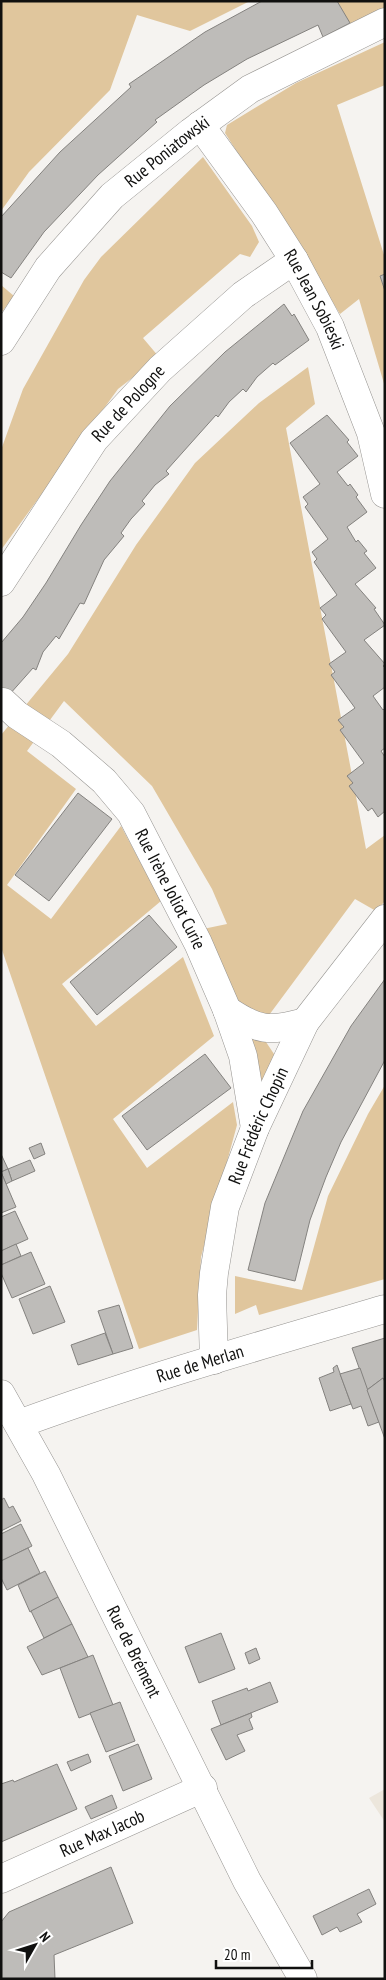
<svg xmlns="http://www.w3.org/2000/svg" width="386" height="1980" viewBox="0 0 386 1980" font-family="'PT Sans Narrow',sans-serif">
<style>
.built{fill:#ece6dc}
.green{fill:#e0c69d}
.building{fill:#bebcb9;stroke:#84827f}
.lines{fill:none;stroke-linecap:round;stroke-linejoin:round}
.minor-casing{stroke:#969491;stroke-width:29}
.secondary-casing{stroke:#969491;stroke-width:29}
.minor{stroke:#fff;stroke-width:28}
.secondary{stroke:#fff;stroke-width:28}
.labels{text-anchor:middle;stroke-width:4;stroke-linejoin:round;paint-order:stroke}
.street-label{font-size:18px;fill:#10100f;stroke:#fff}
</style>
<rect width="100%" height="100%" fill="#f5f3f0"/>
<path class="built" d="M385,1789V1822L369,1798Z"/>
<g class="green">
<path d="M1,1H250L190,31L137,15L110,90L29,172L1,211Z"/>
<path d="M337,1H385V15L352,28Z"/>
<path d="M385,42V85L337,105L385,258V387L359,299L340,314L225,133L227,125L296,83Z"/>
<path d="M203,157L252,226L259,242L250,257L240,254L143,338L159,357L118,389L1,550V450L23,389L84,280L101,257Z"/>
<path d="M1,285L14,296L1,313Z"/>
<path d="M308,367L315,404L286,428L366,849L385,835V901L376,911L355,899L258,1030L276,1057L258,1097L203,929L227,924L212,889L152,786L64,701L27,751L76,789L7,885L51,919L121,826L161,901L62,984L96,1026L183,957L214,1036L113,1119L147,1168L233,1102L237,1125L201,1257L197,1330L139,1349L1,947V735L68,654L136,545L195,463L259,403Z"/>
<path d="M385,1085V1279L259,1315L256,1305L235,1314V1276L302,1290L328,1196L368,1114Z"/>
</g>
<g class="building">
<path d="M262,1H337L350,23L323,37L318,25L247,59L204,85L155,120L157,122L98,175L44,232L11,278L1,272V217L60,152L131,87L129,84L205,32Z"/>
<path d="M385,274V291L380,276Z"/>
<path d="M284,304L292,316L294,314L309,340L275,365L273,363L257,377L246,392L243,389L229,402L218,417L216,415L166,471L169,474L155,485L142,501L145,504L131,519L121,533L124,536L104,560L84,604L80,603L59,639L56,636L43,652L36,670L33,668L1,704V643L23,617L46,583L81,525L110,481L170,406L225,352Z"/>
<path d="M327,415L349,440L347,442L358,456L337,472L348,486L350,484L358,495L356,497L367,512L347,527L356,542L358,540L367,551L364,553L376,568L355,584L376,608L374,609L385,625L364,640L385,664L383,666L385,668V687L373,696L383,710L385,708V748L381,751L385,757V811L378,817L372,808L368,811L349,786L353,783L347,776L364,763L340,730L344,727L338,720L355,708L331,675L335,672L329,664L346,652L322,619L326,615L320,608L337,595L314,562L317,559L312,552L328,539L305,507L308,504L303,497L320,484L290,443Z"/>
<path d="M78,793L112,819L49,901L15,875Z"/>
<path d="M149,915L177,947L97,1015L70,982Z"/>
<path d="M385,979V1060L341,1142L326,1177L310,1220L295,1281L248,1270L265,1203L303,1111L351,1026Z"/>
<path d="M205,1054L231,1088L147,1150L122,1116Z"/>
<path d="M41,1143L45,1154L34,1159L29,1148Z"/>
<path d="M1,1154L8,1169L1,1172Z"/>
<path d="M30,1160L35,1171L12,1181L8,1169Z"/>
<path d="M8,1169L12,1181L6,1184L1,1172Z"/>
<path d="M1,1172L16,1207L1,1213Z"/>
<path d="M15,1211L28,1239L1,1251V1217Z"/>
<path d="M16,1244L21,1256L1,1265V1251Z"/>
<path d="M31,1252L45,1284L12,1298L1,1273V1265Z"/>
<path d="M50,1286L65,1322L33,1334L19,1299Z"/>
<path d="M119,1305L133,1348L113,1354L98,1311Z"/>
<path d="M105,1333L113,1354L78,1365L71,1345Z"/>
<path d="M385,1338V1382L383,1378L367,1390L352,1348Z"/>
<path d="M337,1365L351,1404L330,1411L319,1378L334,1372L333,1368Z"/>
<path d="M360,1368L379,1422L368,1426L361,1406L353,1409L340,1374Z"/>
<path d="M383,1378L385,1382V1439L367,1390Z"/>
<path d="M4,1498L9,1508L13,1506L21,1521L1,1531V1500Z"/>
<path d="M21,1524L32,1546L1,1561V1534Z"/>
<path d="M28,1548L40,1573L7,1590L1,1578V1561Z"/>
<path d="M45,1571L58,1597L30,1612L18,1585Z"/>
<path d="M58,1597L72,1624L44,1638L31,1611Z"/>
<path d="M72,1624L88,1657L42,1675L27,1647Z"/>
<path d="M221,1633L235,1669L199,1683L185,1647Z"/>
<path d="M256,1648L260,1659L249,1664L245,1653Z"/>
<path d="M93,1655L113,1705L79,1718L60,1668Z"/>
<path d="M270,1682L278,1702L221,1725L212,1701L247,1688L248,1691Z"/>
<path d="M120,1702L135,1741L106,1752L90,1713Z"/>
<path d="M251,1713L252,1717L249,1719L253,1729L237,1735L245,1751L226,1760L211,1729Z"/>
<path d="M138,1744L152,1779L123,1791L109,1756Z"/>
<path d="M88,1754L91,1762L71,1771L67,1762Z"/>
<path d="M57,1764L77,1809L1,1842V1784L13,1780L14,1782Z"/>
<path d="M112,1795L117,1808L91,1819L85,1807Z"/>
<path d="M111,1867L133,1923L54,1955L55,1979H1V1922L9,1912Z"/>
<path d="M369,1889L376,1904L357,1914L362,1922L340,1932L337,1927L322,1935L313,1916Z"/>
</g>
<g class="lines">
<g class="minor-casing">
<g id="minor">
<path id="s1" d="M200,125L264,213L294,260L330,327L371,433L385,494"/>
<path id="s2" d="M1,341L48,268L112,196L191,132L250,89L385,22"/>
<path id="s3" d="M1,582L94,440L160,369L243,295L294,260"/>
<path id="s4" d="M3,702L17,715L61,744L104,781L131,813L198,943L227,1010L243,1056L255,1128"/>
<path d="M227,1010C258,1031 269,1032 305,1022"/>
<path id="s5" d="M214,1360L212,1295L214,1273L225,1207L255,1128L305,1022L385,919"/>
<path id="s6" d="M19,1424C139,1380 262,1345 385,1309"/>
<path id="s7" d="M1,1879L203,1788"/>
</g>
</g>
<g class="secondary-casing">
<g id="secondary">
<path id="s8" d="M1,1394L46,1474L247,1881L303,1979"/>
</g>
</g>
<use href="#minor" class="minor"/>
<use href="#secondary" class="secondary"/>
</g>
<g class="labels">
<g class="street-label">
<text dy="6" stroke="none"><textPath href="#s2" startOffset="254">Rue Poniatowski</textPath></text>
<text dy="6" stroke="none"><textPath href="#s1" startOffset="209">Rue Jean Sobieski</textPath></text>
<text dy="6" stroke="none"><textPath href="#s3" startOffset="220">Rue de Pologne</textPath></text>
<text dy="6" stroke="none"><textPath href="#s4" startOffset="256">Rue Irène Joliot Curie</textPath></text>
<text dy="6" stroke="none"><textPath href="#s5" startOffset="242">Rue Frédéric Chopin</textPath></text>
<text dy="6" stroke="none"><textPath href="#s6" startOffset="191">Rue de Merlan</textPath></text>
<text dy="6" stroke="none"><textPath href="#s8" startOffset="290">Rue de Brément</textPath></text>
<text dy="6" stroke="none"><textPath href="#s7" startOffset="111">Rue Max Jacob</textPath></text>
</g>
</g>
<rect width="386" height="1980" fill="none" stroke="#10100f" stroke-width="5"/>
<g transform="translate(35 1945) rotate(51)" stroke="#ffffff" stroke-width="4" paint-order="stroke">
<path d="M0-4L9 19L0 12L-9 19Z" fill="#10100f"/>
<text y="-8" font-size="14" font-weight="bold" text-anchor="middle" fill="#10100f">N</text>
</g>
<path d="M216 1960v8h96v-8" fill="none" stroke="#10100f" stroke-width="2.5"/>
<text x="224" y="1960" font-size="15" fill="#10100f" stroke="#ffffff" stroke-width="4" paint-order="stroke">20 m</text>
</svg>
